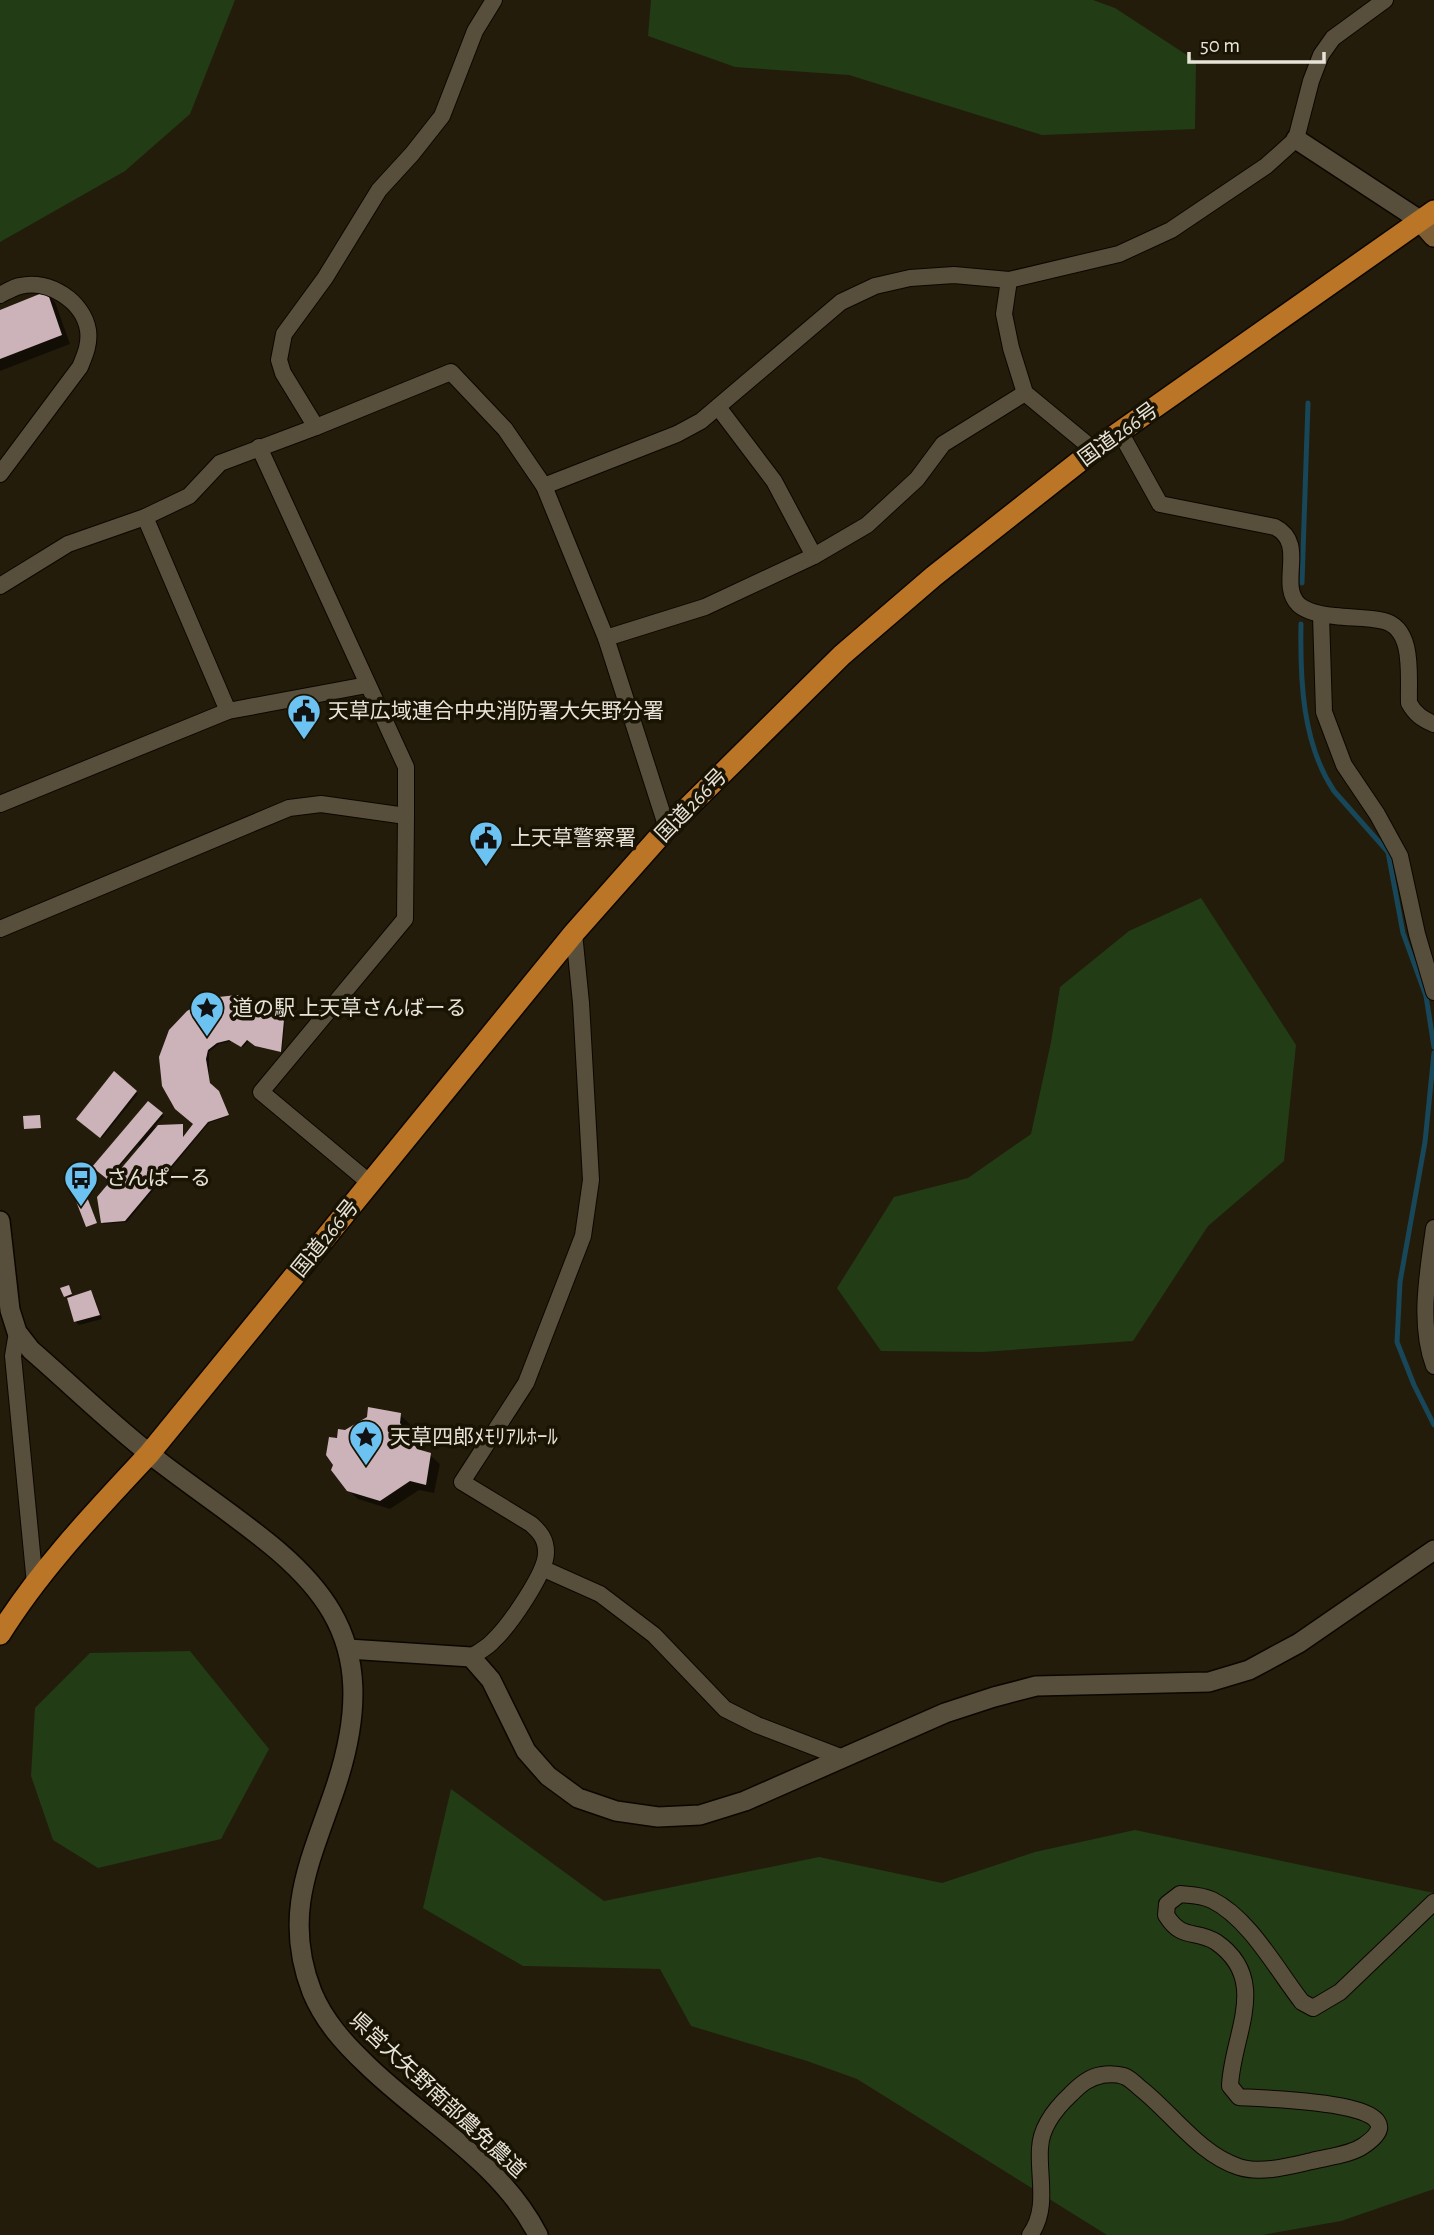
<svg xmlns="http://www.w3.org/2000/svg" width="1434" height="2235" viewBox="0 0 1434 2235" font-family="'Alegreya Sans','Noto Sans JP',sans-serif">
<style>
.green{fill:#223c15}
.shadow{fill:#0007}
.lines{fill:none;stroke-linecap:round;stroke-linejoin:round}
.stream{stroke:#174759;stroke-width:5}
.building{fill:#ccb2b9}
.minor-casing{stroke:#0c0600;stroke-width:18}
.tertiary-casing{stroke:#0c0600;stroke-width:22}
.secondary-casing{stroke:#0c0600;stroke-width:24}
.trunk-casing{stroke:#0c0600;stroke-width:24}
.minor{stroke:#574f3c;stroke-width:16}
.tertiary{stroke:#574f3c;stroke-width:19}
.secondary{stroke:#7c5d34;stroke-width:21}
.trunk{stroke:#ba7626;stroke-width:21}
.labels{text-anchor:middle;stroke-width:7;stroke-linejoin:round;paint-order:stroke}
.street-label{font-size:21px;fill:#e7e3d8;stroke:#191303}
.poi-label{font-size:21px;fill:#e7e3d8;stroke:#191303;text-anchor:start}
</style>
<rect width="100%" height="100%" fill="#231c0a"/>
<g class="green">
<path d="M0,0H235L190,114L125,171L0,242Z"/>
<path d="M651,0H1093L1115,8L1196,61L1195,129L1042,135L849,75L735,67L648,36Z"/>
<path d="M1201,898L1296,1045L1284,1161L1208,1226L1133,1341L983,1352L881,1351L837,1288L894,1197L968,1178L1031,1134L1051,1042L1060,987L1129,931Z"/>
<path d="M190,1651L269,1749L221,1839L98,1868L53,1840L31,1776L35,1708L90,1653Z"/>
<path d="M451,1789L604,1901L819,1857L942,1883L1035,1852L1135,1830L1434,1893V2189L1341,2221L1262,2235H1107L857,2079L807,2061L691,2026L660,1969L523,1966L423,1908Z"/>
</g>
<g class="shadow">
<path d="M46,293L55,302L70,344L0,371V312Z"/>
<path d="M283,1021L285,1023L282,1052L258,1047L249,1041L243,1047L232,1041L219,1044L209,1052V1075L211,1086L220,1094L229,1116L209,1123L127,1222L104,1224L102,1222L141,1147L138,1145L109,1179L95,1167L149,1103L164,1116L154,1127L182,1126L184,1139L195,1124L161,1058Z"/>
<path d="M114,1074L138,1094L102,1138L78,1119Z"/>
<path d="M69,1287L73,1298L90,1292L94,1296L102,1319L79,1325L75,1321L68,1297L65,1296Z"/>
<path d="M400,1415L410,1424L409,1434L420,1452L430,1455L440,1464L434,1493L419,1490L390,1509L358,1499L348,1490L338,1440L345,1431Z"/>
</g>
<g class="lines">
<g class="stream">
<path d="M1302,583L1308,403"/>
<path d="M1301,624C1300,679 1302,743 1334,791L1388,852L1403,933L1426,996L1434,1047"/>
<path d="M1434,1053L1425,1142L1400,1282L1397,1342L1414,1385L1434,1425"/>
</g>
</g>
<g class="building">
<path d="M47,291L62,335L0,359V310Z"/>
<path d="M237,995L263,1004L284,1020L281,1052L255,1046L247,1040L241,1047L229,1040L217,1043L208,1050L206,1059L210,1083L219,1091L229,1115L208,1122L125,1221L101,1223L97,1197L158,1125L183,1124V1137L193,1124L175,1109L162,1086L159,1057L169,1030L187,1011L209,998Z"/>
<path d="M114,1071L137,1091L100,1138L76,1119Z"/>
<path d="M148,1101L163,1113L107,1179L92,1167Z"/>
<path d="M40,1115L41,1128L24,1129L23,1116Z"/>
<path d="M87,1197L97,1223L86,1227L76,1201Z"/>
<path d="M69,1285L72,1294L64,1297L60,1288Z"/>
<path d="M91,1290L100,1315L74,1322L67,1298Z"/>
<path d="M368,1407L401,1413L400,1423L417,1449L431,1453L426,1485L410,1481L380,1501L347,1491L331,1470L333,1465L326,1455L329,1437L337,1438L338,1429L345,1430L367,1417Z"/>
</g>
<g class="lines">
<g class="minor-casing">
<g id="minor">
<path d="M1009,280L1004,314L1011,348L1025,393L1094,450"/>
<path d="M0,295C6,292 14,287 20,286C49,279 83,301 88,330C90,344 85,355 80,367L0,474"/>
<path d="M718,407L774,481L814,556"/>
<path d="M316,427L283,373L279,360L284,334L325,278L379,190L412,154L442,116L475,31L494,0"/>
<path d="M1120,432L1160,504L1275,527C1308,544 1277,584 1299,605C1309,613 1323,615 1335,616C1350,618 1368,617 1384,621C1415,629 1408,677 1409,703C1415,714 1422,719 1434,724"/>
<path d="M259,447L406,767V816L405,919L261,1092L370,1183"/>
<path d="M544,486L677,434L701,421L841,302L875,286L910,278L954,275L1009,280L1119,254L1171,230L1266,166L1296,139L1311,81L1321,55L1333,38L1385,0"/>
<path d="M145,517L228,711"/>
<path d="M0,586L68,544L145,517L189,496L220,463L316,427L451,372L505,429L544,486L606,638L667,828"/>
<path d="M1321,615L1324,712L1344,765L1377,814L1400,856L1417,934L1434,992"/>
<path d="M606,638L705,607L814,556L867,525L917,479L943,444L1025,393"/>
<path d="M0,804L228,711L367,685"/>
<path d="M0,929L289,808L321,804L406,816"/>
<path d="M1434,1228C1428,1272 1418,1323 1434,1366"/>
<path d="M17,1332L13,1356L35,1584"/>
<path d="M544,1569L600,1594L654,1635L725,1709L757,1725L843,1758"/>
<path d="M471,1657C478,1652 487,1648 493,1641C509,1626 547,1572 546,1552C546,1539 540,1532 531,1524L462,1482L526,1383L583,1236L591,1180L581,1003L574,933"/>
<path d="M1030,2235C1049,2209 1038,2177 1040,2148C1041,2126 1056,2108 1071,2094C1080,2085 1089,2077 1102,2075C1107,2074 1118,2074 1123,2076C1129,2077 1135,2084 1140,2088C1172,2113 1199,2154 1239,2167C1261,2174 1290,2166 1312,2161C1327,2157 1350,2155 1363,2146C1432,2100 1257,2099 1239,2097L1230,2086C1232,2035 1271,1980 1216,1942C1195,1929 1182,1941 1166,1915L1167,1904L1180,1894C1191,1895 1202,1895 1212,1900C1249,1918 1277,1970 1302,2002L1313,2008L1340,1992L1434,1902"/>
</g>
</g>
<g class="tertiary-casing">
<g id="tertiary">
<path d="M1296,139L1421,221"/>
<path d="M0,1221L10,1310L17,1332L31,1350C75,1388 117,1430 164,1465C292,1562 396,1607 335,1789C310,1862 282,1915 312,1992C324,2021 344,2043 366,2064C423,2120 501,2162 538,2235"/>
<path d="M348,1649L471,1657L491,1680L526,1751L548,1776L578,1798L616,1811L658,1817L700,1815L745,1801L945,1713L994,1697L1036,1686L1209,1682L1249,1670L1299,1643L1434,1550"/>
</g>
</g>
<g class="secondary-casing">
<path id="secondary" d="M1421,221L1434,236"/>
</g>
<g class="trunk-casing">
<path id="trunk" d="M0,1634C41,1568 96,1511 149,1454L574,933L667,828L842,655L934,576L1094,450L1434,211"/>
</g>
<use href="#minor" class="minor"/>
<use href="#tertiary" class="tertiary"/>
<use href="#secondary" class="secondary"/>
<use href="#trunk" class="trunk"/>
</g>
<defs>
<g id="civic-pin" transform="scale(1.75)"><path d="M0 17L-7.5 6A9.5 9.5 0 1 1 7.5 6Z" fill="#6cc3f2" stroke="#191303"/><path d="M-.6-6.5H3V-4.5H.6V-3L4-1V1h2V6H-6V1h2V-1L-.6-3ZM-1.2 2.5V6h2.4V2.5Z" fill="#111"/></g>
<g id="sight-pin" transform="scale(1.75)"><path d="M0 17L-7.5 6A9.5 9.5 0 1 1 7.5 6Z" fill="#6cc3f2" stroke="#191303"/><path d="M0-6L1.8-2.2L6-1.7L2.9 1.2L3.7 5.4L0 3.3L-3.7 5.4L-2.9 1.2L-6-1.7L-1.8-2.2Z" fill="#111"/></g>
<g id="bus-pin" transform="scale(1.75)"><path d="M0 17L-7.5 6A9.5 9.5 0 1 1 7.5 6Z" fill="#6cc3f2" stroke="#191303"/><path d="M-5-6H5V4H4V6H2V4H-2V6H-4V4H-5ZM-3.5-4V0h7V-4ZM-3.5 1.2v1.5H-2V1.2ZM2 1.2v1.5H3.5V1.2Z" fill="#111"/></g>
</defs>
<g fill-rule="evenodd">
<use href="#civic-pin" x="304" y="711"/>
<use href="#civic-pin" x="486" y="838"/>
<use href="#sight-pin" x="207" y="1008"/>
<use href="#bus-pin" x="81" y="1178"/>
<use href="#sight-pin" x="366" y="1437"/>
</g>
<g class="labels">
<g class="street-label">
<text transform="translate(1118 434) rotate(-36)" y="7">国道266号</text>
<text transform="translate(691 805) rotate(-46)" y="7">国道266号</text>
<text transform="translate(325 1238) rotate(-51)" y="7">国道266号</text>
<text transform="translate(438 2095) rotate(43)" y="7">県営大矢野南部農免農道</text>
</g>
<g class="poi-label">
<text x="328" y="718">天草広域連合中央消防署大矢野分署</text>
<text x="510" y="845">上天草警察署</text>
<text x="232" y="1015">道の駅 上天草さんばーる</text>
<text x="106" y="1185">さんぱーる</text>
<text x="390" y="1444">天草四郎ﾒﾓﾘｱﾙﾎｰﾙ</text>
</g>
</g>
<path d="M1189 52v10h135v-10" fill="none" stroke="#e7e3d8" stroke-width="3.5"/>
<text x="1200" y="52" font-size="21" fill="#e7e3d8" stroke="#191303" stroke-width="5" paint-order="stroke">50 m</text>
</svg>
